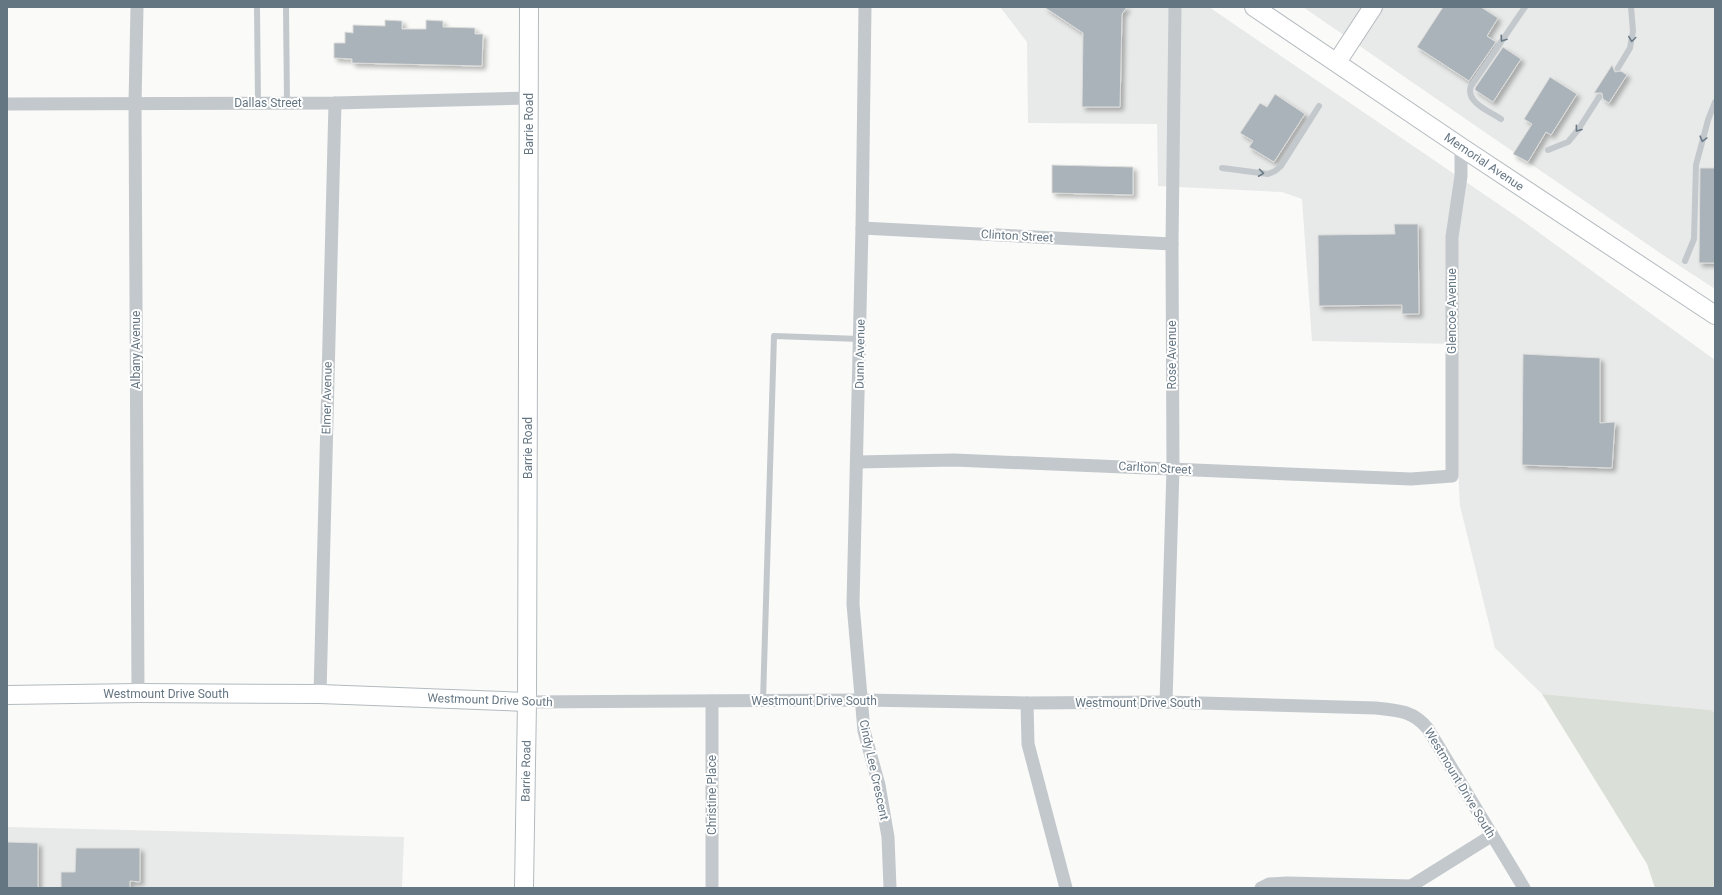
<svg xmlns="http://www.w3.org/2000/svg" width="1722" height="895" viewBox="0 0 1722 895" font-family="Roboto,sans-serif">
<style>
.built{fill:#e8e9e9}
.green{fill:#dadfd7}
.building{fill:#aab3b9;stroke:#dcdcda;filter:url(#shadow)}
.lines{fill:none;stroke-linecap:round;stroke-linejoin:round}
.secondary-casing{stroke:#b3babf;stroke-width:20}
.lane{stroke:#c3c8cc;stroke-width:6}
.street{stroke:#c3c8cc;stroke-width:13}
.secondary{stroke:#fff;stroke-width:18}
.oneway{stroke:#6a7a87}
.labels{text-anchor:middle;stroke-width:4;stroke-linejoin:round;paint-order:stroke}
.street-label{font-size:12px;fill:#657683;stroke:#fff}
</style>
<defs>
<filter id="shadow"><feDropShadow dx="3.5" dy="3.5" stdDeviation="2" flood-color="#0004"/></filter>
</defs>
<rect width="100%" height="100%" fill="#fafaf8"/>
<g class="built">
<path d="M1000,7H1209L1516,216L1715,360V713L1711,710L1542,694L1495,648L1460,506L1451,344L1312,341L1302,199L1282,192L1158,186L1157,124L1028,123L1027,42Z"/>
<path d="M1303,7H1715V289L1663,255Z"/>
<path d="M7,827L404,837L402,888H7Z"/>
</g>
<path class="green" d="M1542,694L1711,710L1715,713V888H1655L1647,864Z"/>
<g class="building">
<path d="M1044,7H1127L1122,14L1120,107H1082L1083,33Z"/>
<path d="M1443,7H1481L1498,18L1487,36L1496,42L1469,81L1417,47Z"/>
<path d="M385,20L402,21V29H426V20L443,21V27L475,28V34H483L482,66L352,63V59L334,58V43H345V32L353,33V25L385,26Z"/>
<path d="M1503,47L1521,59L1493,102L1475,90V88Z"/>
<path d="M1612,65L1615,72L1621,71L1627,75L1609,103L1603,99L1602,93H1594Z"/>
<path d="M1550,77L1577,94L1551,135L1546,132L1528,162L1513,154L1532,124L1524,119Z"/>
<path d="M1275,94L1305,114L1274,162L1249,147L1253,141L1240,133L1260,103L1267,107Z"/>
<path d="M1052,165L1133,167V195L1052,193Z"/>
<path d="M1700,168H1715V263H1699Z"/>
<path d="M1394,224H1418L1419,314H1402V305L1319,306L1318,235L1395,234Z"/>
<path d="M1523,354L1600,358V423L1615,422L1612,468L1522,465Z"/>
<path d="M7,842L38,843V888H7Z"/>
<path d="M76,848H140V882L130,881V888H61V872H75Z"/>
</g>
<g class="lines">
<g class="secondary-casing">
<g id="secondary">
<path d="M1254,7L1461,147L1715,315"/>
<path d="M1337,62L1373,7"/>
<path d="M7,695L138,693L320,694L527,702"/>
<path d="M524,888L527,702L529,7"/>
</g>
</g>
<g class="lane">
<path d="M257,7L258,103"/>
<path d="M286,7L287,103"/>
<path d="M1618,68L1630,48L1633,31L1631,7"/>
<path d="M1501,119C1489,111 1465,102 1471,86L1525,7"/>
<path d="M1548,150L1568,142L1578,130L1599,97"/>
<path d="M1222,168L1268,174L1275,171L1281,166L1319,106"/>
<path d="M1685,261L1694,239L1696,165L1708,120L1715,102"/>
<path d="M763,701L774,336L860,339"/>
</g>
<g class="street">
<path d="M137,7L135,104L138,693"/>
<path d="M865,7L862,228L853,604L864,731L879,785L888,837L890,888"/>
<path d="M7,104L335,103L529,98"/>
<path d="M862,228L1172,244"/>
<path d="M857,462L954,460L1411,479L1452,476V237L1461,176V147"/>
<path d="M320,694L335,103"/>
<path d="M712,701V888"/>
<path d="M527,702L862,700L1027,703L1166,702L1376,708C1398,710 1414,711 1428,729L1524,888"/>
<path d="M1166,702L1173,469L1172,244L1175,7"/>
<path d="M1027,703L1028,744L1066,888"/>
<path d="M1411,886L1491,836"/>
<path d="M1261,888L1269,884L1287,883L1411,886"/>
</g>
<use href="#secondary" class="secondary"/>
</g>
<defs><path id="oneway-chevron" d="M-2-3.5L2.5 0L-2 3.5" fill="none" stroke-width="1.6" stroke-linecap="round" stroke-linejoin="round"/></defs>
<g class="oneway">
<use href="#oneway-chevron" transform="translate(1503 39) rotate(124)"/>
<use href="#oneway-chevron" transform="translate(1632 39) rotate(98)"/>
<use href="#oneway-chevron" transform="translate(1578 129) rotate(127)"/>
<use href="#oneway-chevron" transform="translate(1703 139) rotate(105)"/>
<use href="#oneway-chevron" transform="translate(1261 173) rotate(8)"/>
</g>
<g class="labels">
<g class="street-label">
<text x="268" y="107">Dallas Street</text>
<text transform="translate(529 124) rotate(-90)" y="4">Barrie Road</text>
<text transform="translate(1484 162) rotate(34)" y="4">Memorial Avenue</text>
<text transform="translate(1017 236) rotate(3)" y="4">Clinton Street</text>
<text transform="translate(1452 311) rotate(-90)" y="4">Glencoe Avenue</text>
<text transform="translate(136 350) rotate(-90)" y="4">Albany Avenue</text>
<text transform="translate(860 354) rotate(-89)" y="4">Dunn Avenue</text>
<text transform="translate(1172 355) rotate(-90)" y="4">Rose Avenue</text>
<text transform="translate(327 398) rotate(-89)" y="4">Elmer Avenue</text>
<text transform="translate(528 448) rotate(-90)" y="4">Barrie Road</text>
<text transform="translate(1155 468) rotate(3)" y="4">Carlton Street</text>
<text x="166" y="698">Westmount Drive South</text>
<text transform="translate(490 700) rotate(2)" y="4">Westmount Drive South</text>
<text x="814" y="705">Westmount Drive South</text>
<text x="1138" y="707">Westmount Drive South</text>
<text transform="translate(874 770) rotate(78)" y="4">Cindy Lee Crescent</text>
<text transform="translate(526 771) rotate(-89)" y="4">Barrie Road</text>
<text transform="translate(1460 783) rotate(59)" y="4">Westmount Drive South</text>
<text transform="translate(712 795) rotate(-90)" y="4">Christine Place</text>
</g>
</g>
<rect width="1722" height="895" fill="none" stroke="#657683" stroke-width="16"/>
</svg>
